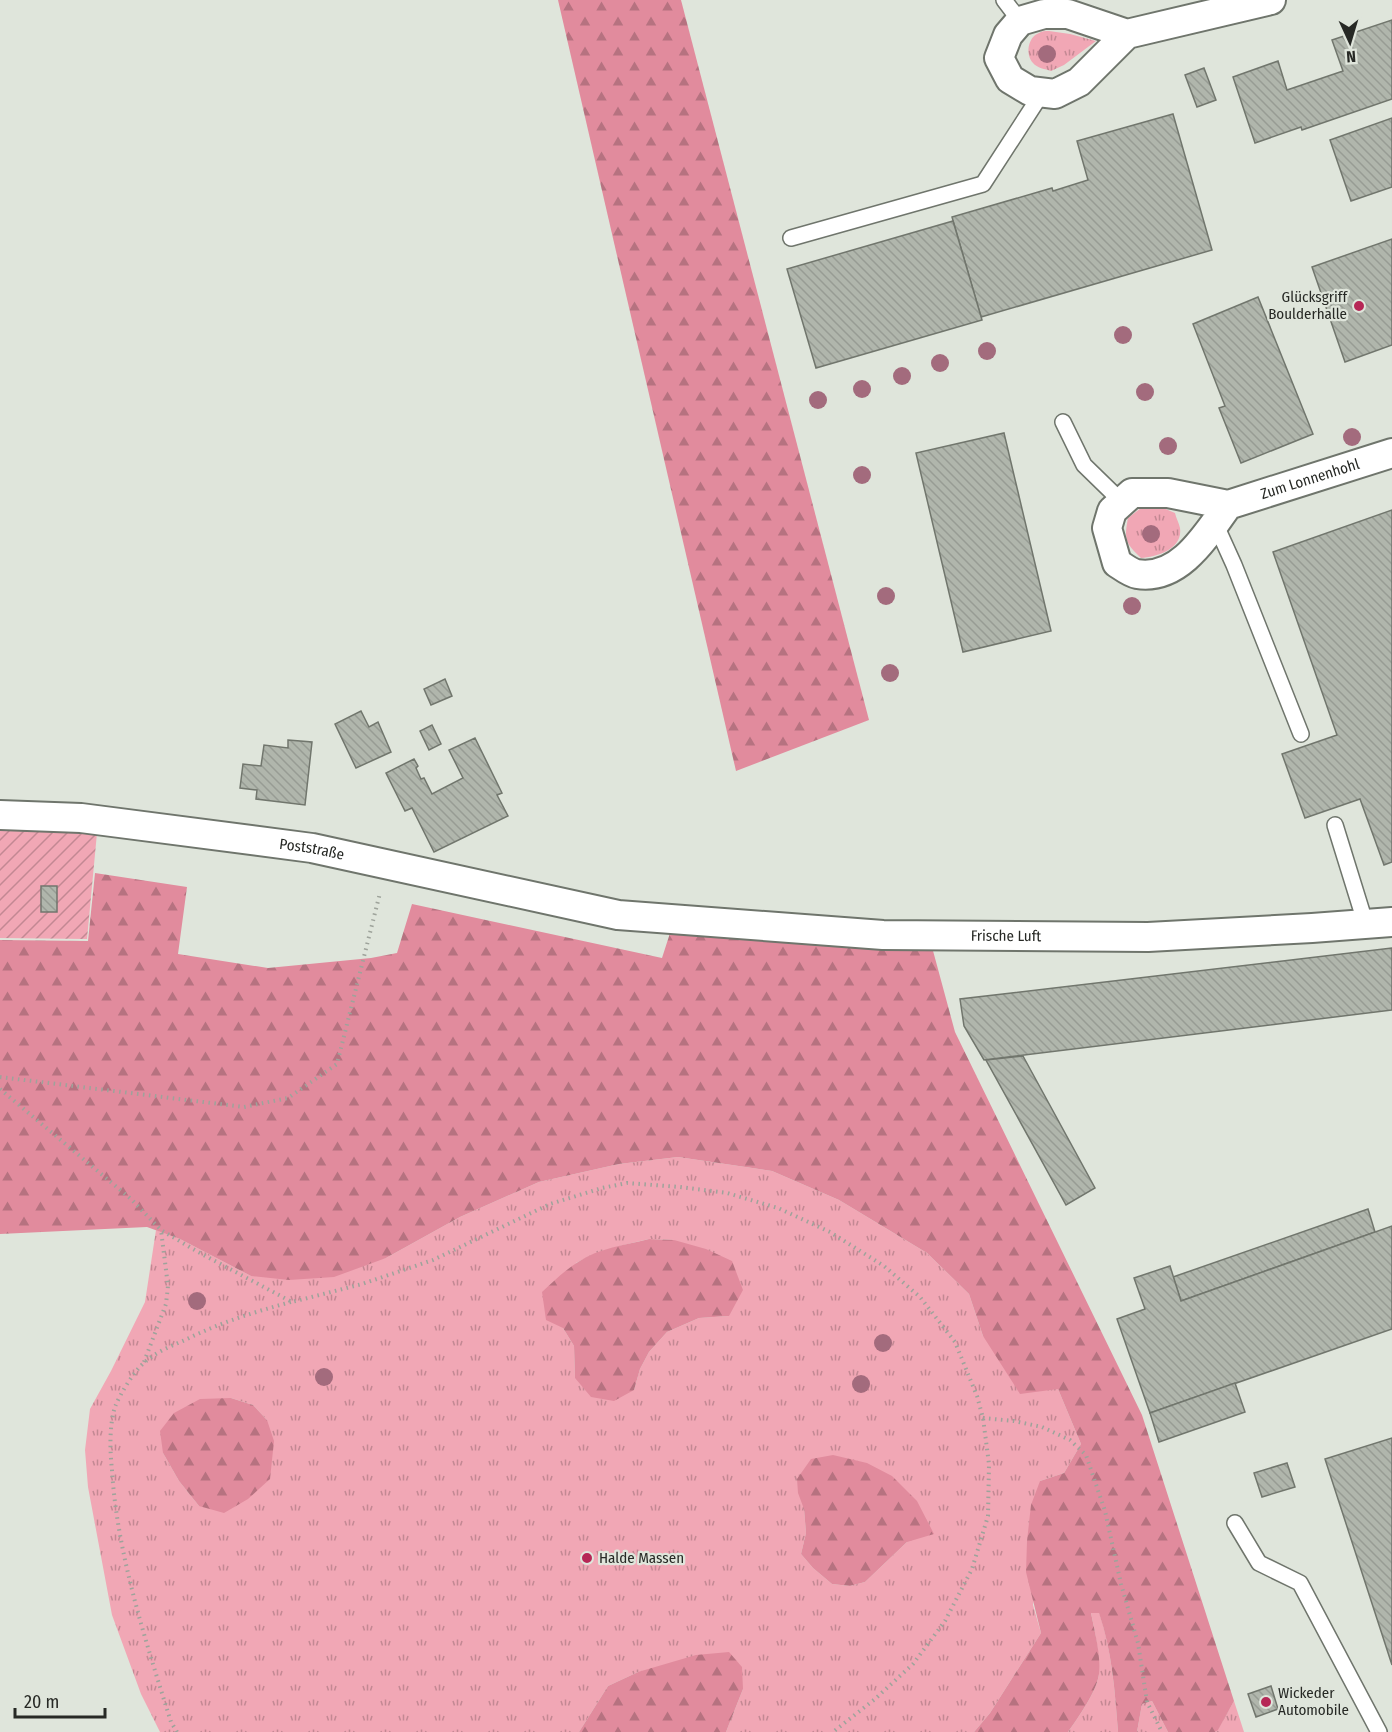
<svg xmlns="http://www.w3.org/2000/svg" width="1392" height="1732" viewBox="0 0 1392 1732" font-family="'Fira Sans Condensed',sans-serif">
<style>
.grass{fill:url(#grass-tufts);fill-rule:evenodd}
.forest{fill:url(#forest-firs)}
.garden{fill:url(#garden-furrows)}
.building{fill:url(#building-back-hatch);stroke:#71766d;stroke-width:1.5}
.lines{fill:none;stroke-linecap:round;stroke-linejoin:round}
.service-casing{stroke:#6f756c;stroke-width:18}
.minor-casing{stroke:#6f756c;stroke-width:32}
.path{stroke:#9ea39b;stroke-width:4;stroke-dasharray:1.5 4.5;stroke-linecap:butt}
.service{stroke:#fff;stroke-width:15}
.minor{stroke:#fff;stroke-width:28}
.tree{fill:#a36b7d}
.poi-dot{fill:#b62756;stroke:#dfe5db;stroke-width:2}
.labels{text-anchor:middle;stroke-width:4.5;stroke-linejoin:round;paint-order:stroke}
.poi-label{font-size:15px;fill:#272925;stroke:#dfe5db;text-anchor:start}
.street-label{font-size:15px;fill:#272925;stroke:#dfe5db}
</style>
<defs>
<pattern id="grass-tufts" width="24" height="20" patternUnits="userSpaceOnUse" patternTransform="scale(1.5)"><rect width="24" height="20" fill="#f1a7b5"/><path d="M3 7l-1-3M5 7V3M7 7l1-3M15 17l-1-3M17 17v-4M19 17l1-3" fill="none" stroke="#c38893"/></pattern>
<pattern id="forest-firs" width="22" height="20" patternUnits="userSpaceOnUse" patternTransform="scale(1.5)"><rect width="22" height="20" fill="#e18b9d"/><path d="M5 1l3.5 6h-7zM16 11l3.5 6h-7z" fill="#b67280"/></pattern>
<pattern id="garden-furrows" width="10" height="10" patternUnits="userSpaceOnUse" patternTransform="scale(1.5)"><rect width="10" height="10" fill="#f1a7b5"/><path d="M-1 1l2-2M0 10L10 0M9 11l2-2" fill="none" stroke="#c38893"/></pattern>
<pattern id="building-back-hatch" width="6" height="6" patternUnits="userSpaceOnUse" patternTransform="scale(1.5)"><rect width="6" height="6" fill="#b0b6ac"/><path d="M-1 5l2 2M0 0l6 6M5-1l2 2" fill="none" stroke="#979c94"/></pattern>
</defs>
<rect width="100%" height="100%" fill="#dfe5db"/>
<g class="grass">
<path d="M1049,31L1070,34L1096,41L1064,65L1051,71C1045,69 1037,68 1033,63C1025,54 1028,37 1039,33C1042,31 1045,31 1049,31Z"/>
<path d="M1161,507L1175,513C1176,518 1179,523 1180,528C1183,549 1157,557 1141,558C1125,543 1124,539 1128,518L1141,508Z"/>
<path d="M678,1157L772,1171L839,1200L927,1253L969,1294L983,1336L1058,1389L1081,1444L1064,1473L1040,1481L1033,1605L1041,1633L990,1713L974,1732H726L743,1689L638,1672L608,1686L579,1732H160L141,1694L112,1615L88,1487L85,1450L90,1409L111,1371L145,1302L156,1230L180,1239L251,1276L386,1258L460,1217L539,1182L619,1164ZM649,1239L674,1240L729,1316L699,1318L667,1332L649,1352L640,1369L634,1390L575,1378L574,1346L563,1328L576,1263C599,1250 623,1245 649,1239ZM231,1398L253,1405L267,1420L199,1506L179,1481L163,1453ZM804,1509L907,1542L865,1582L850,1586L832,1584L813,1568L801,1554L806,1533Z"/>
<path d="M1099,1612C1112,1651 1115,1692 1118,1732H1068C1078,1718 1097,1691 1099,1674C1100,1654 1095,1632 1091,1613Z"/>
<path d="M1152,1701L1168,1732H1137L1142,1704Z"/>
<path d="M1234,1701L1244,1732H1215L1218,1729Z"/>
</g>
<g class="forest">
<path d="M558,0H681L869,720L736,771Z"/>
<path d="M95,873L187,887L178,954L268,968L371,958L397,953L412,904L662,958L671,930L932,947L955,1032L1142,1415L1234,1701L1218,1730L1215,1732H1168L1152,1701L1142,1704L1137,1732H1118C1115,1692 1112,1651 1099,1613H1091C1095,1633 1101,1655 1099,1674C1097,1691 1078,1718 1068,1732H974L990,1713L1041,1633L1026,1572L1027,1541L1031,1505L1040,1481L1064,1473L1081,1444L1058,1389L1020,1394L983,1336L969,1294L927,1253L839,1200L772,1171L678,1157L619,1164L539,1182L460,1217L386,1258L334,1277L289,1280L251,1276L180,1239L147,1227L0,1234V940L88,941Z"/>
<path d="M649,1239L674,1240L706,1249L732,1261L743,1290L729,1316L699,1318L667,1332L649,1352L640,1369L634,1390L614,1401L591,1397L575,1378L574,1346L563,1328L546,1320L542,1292C553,1282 565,1270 578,1262C599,1248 625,1245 649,1239Z"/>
<path d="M231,1398L253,1405L267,1420L274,1441L270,1479L248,1499L224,1513L199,1506L179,1481L163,1453L160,1431L174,1413L200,1399Z"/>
<path d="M833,1455L867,1463L892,1476L917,1501L934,1534L907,1542L865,1582L850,1586L832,1584L813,1568L801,1554L806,1533L804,1509L798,1493L797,1479L811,1459Z"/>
<path d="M729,1652L742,1667L743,1689L726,1732H579L608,1686L638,1672L696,1655Z"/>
</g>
<path class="garden" d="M0,830L97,833L87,939L0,938Z"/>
<g class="building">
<path d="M1392,20V99L1302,130L1301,127L1255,143L1233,77L1278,61L1287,90L1343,71L1332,40Z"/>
<path d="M1204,68L1216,100L1197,107L1185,75Z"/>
<path d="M1173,114L1212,250L981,317L952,217L1052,188L1053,191L1088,180L1077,141Z"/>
<path d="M1392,118V187L1351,201L1330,140Z"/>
<path d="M953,221L982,320L816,368L787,269Z"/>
<path d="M1392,239V345L1345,362L1312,267Z"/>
<path d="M1258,297L1313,434L1241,463L1219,408L1225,406L1193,324Z"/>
<path d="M1004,433L1051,631L963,652L916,453Z"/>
<path d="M1392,510V862L1384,865L1360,799L1305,818L1282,754L1337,735L1273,552Z"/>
<path d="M445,679L452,696L431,705L424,689Z"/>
<path d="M361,711L369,727L378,722L391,752L356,768L335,724Z"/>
<path d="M432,725L441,744L429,750L420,731Z"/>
<path d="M475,738L502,793L497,795L508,816L434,852L412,808L405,811L386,773L414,759L418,766L416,768L421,779L424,778L432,794L463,778L449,750Z"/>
<path d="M288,740L312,742L305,805L256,799L257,790L240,788L243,764L261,766L264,745L288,748Z"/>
<rect x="41" y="886" width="16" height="26"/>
<path d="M1392,948V1010L984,1060L964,1026L960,999Z"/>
<path d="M1023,1056L1095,1188L1066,1205L986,1060Z"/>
<path d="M1368,1209L1375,1232L1181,1301L1173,1277Z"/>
<path d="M1392,1226V1329L1150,1413L1117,1319L1145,1309L1134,1278L1170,1266L1181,1301Z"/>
<path d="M1235,1383L1245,1412L1159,1442L1150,1413Z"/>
<path d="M1392,1438V1665L1325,1459Z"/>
<path d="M1287,1463L1295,1487L1262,1497L1254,1473Z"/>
<path d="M1271,1686L1278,1709L1256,1717L1248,1694Z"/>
</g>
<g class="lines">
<g class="service-casing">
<g id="service">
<path d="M1004,0L1020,21"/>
<path d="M791,238L983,184L1042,93"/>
<path d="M1063,422L1084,465L1122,502"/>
<path d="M1215,523L1234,565L1301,734"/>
<path d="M1335,825L1366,925"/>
<path d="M1235,1523L1259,1563L1300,1583L1379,1732"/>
</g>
</g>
<g class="minor-casing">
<g id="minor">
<path d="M1127,34L1068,14H1044L1020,21L1008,35L999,58L1010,79L1030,91L1055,94L1079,82L1127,34L1271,0"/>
<path id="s1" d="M1228,505C1207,534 1180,581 1137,574C1131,573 1123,567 1117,563L1107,528L1112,511L1132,493H1168L1228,505L1392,453"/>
<path id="s2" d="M0,815L81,818L312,848L618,915L883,935L1148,937L1312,928L1392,922"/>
</g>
</g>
<g class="path">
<path d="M0,1077L244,1107L288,1098L337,1064L380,893"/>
<path d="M0,1089L131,1199L161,1230L198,1252L292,1302L362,1284L433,1260L550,1204L602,1188L627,1183L680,1187L727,1193L778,1208L830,1232L884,1266L920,1297L955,1342L977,1396L983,1418L989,1464L988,1516L972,1569L945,1621L913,1664L875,1699L833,1732"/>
<path d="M144,1362L166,1304L168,1286L161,1230"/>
<path d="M983,1418L1014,1421L1042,1427L1070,1440L1086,1455L1105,1511L1121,1584L1138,1643L1147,1702L1162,1732"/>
<path d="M177,1732L171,1722C146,1642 117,1554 112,1470C110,1451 109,1426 115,1407C120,1394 134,1371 145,1362C156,1352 171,1346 185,1340C219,1323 254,1312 291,1302"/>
</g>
<use href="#service" class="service"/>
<use href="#minor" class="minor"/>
</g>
<g class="tree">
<circle cx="1047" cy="54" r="9"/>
<circle cx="1123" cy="335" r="9"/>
<circle cx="987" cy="351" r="9"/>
<circle cx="940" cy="363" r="9"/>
<circle cx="902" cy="376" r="9"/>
<circle cx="862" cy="389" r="9"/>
<circle cx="1145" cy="392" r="9"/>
<circle cx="818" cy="400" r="9"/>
<circle cx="1352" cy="437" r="9"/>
<circle cx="1168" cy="446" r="9"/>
<circle cx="862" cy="475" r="9"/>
<circle cx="1151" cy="534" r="9"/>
<circle cx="886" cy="596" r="9"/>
<circle cx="1132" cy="606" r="9"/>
<circle cx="890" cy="673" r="9"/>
<circle cx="197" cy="1301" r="9"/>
<circle cx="883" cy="1343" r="9"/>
<circle cx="324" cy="1377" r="9"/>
<circle cx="861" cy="1384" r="9"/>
</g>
<g class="poi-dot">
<circle cx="1359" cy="306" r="6"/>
<circle cx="587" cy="1558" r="6"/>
<circle cx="1266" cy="1702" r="6"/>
</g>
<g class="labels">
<g class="poi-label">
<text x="1347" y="302" text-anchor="end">Glücksgriff<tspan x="1347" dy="17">Boulderhalle</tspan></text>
<text x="599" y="1563">Halde Massen</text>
<text x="1278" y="1698">Wickeder<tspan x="1278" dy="17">Automobile</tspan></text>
</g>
<g class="street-label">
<text dy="5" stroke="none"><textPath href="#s1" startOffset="408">Zum Lonnenhohl</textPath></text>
<text dy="5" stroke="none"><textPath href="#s2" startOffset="314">Poststraße</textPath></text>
<text dy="5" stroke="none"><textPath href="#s2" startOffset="1016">Frische Luft</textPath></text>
</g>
</g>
<g transform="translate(1350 42) rotate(176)" stroke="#dfe5db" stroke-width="4.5" paint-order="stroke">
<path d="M0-4.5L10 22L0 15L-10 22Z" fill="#272925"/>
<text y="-9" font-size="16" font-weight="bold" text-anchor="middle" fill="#272925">N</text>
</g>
<path d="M15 1708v9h90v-9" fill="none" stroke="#272925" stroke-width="3"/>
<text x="24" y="1708" font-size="18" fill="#272925" stroke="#dfe5db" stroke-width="4.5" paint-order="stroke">20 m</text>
</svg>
